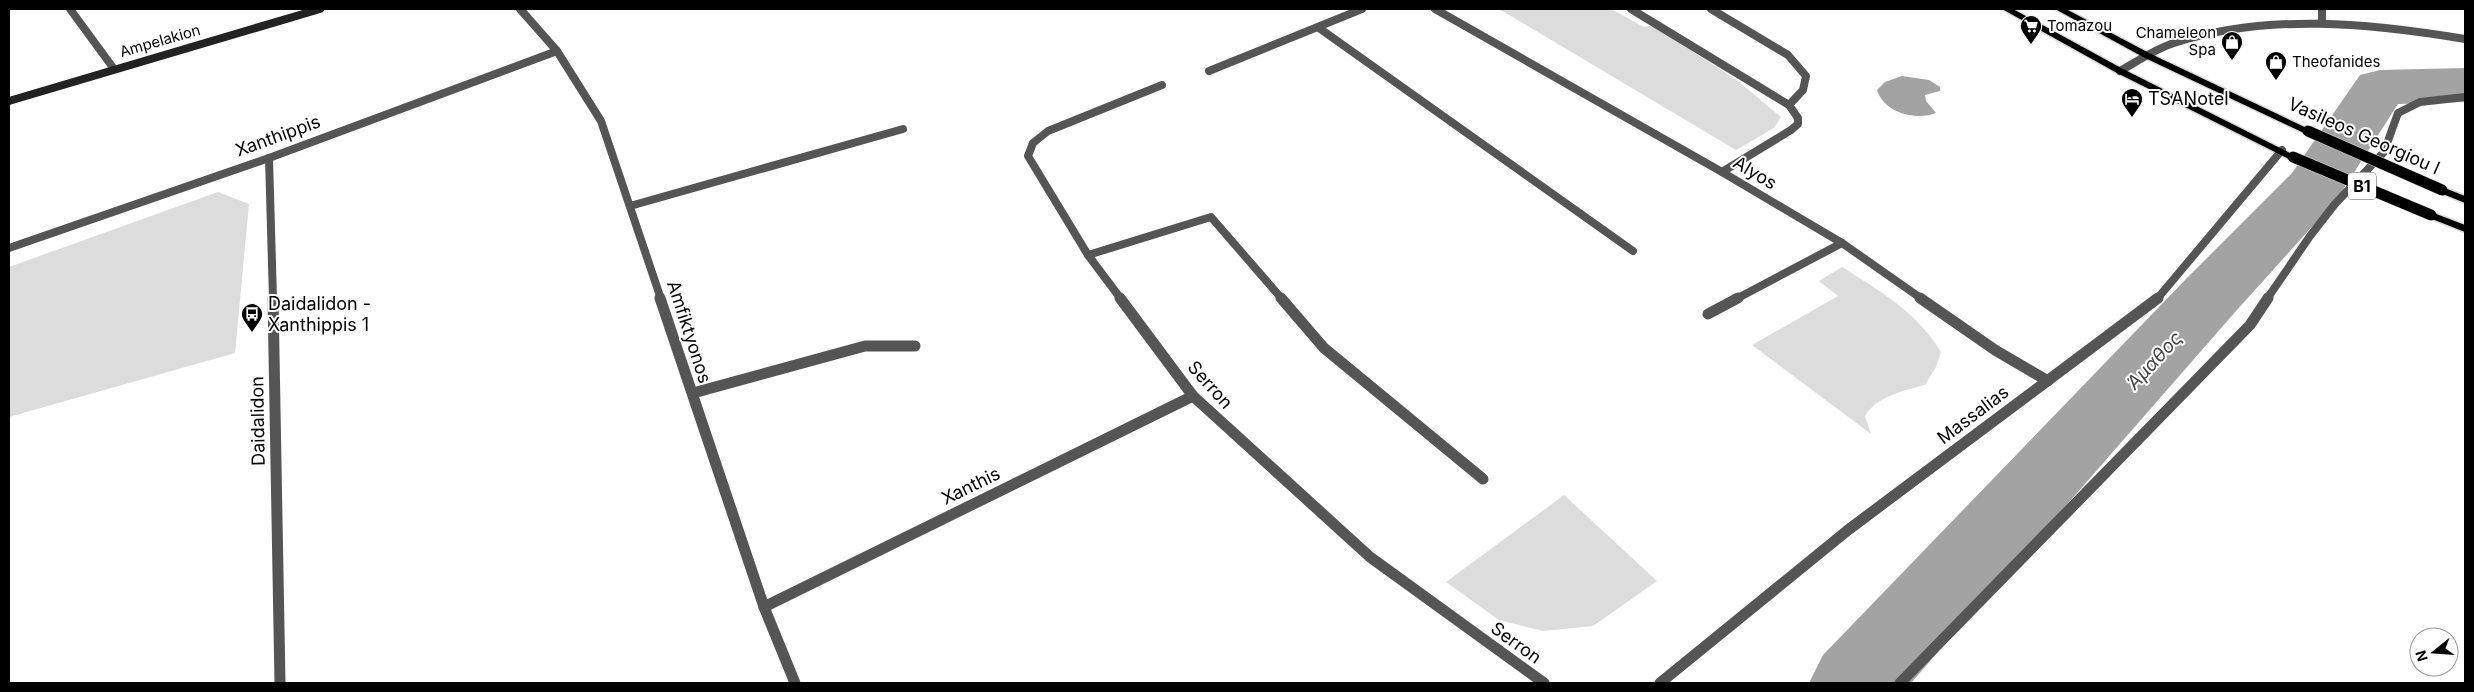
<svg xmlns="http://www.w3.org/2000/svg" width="2474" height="692" viewBox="0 0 2474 692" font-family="Inter,sans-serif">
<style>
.green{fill:#dcdcdc}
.water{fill:#a3a3a3}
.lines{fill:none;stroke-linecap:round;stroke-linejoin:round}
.river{fill:#a3a3a3;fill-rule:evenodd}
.primary-casing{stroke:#dbdbdb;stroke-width:3}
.lane-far1{stroke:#555;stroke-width:8}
.lane{stroke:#555;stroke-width:11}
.street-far1{stroke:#555;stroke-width:8}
.street{stroke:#555;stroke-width:11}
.secondary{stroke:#222;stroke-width:8}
.primary{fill:#000;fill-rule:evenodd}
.primary-bridge-casing{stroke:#dbdbdb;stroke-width:12;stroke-linecap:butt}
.primary-bridge{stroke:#000;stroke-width:11}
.labels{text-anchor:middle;stroke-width:4;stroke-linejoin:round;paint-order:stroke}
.far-poi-label{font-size:15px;fill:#000;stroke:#fff;text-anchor:start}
.far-street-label{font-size:15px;fill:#000;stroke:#fff}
.shield{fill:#fff;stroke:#4c4c4c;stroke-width:1}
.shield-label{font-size:16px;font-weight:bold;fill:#000}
.poi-label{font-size:18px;fill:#000;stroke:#fff;text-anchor:start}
.street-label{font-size:18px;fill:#000;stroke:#fff}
.water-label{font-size:19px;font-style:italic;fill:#444;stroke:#fff}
</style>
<rect width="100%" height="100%" fill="#fff"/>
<g class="green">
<path d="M1499,9H1611L1644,27L1652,25L1738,81L1781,117L1774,128L1736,150Z"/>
<path d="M218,192L249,204L235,353L9,417V267Z"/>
<path d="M1842,267C1881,292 1916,311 1941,352L1936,367L1925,385C1903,391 1877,396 1865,416L1871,434L1752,345L1838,296L1819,281Z"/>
<path d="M1564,495L1657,581L1593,626L1543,631L1499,620L1446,582Z"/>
</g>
<path class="water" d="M1902,76L1929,80L1940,87V91L1925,95L1926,101L1936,113C1916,121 1884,113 1877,90L1885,82Z"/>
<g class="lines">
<path class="river" d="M2465,68V102L2398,104L2337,199L2236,311L1911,683H1809L1823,655L2186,279L2292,173L2360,75L2380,70Z"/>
<g class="primary-casing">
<g id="primary">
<path d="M2002,9H2013L2123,69L2298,157L2293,160L2289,159L2117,73Z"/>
<path d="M2055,9H2066L2151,54L2313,131L2312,133H2304L2145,58Z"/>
<path d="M2442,187L2465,196V203L2438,192L2437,190L2438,188Z"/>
<path d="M2431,212L2465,225V232L2427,217L2425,215L2427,213Z"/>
</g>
</g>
<g class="lane-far1">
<path d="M1631,9L1789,105L1798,118V124L1791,130L1722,172"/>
<path d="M1711,9L1788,55L1806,76L1803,90L1789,105"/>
<path d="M2322,9V23"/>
<path d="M1319,28L1633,251"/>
<path d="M630,206L903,129"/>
<path d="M1088,255L1211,217L1282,299"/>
<path d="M1736,299L1842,243"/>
<path d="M2267,299L2310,236L2335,204L2384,152L2398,113L2420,102L2465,97"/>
</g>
<g class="lane">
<path d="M1281,298L1324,348L1483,479"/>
<path d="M1708,314L1738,298"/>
<path d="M693,393L865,346H915"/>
<path d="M1900,683L2250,325L2268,298"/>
</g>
<g class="street-far1">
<path d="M70,9L114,69"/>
<path d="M520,9L557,51L601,121L661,299"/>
<path d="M1435,9L1722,172L1842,243L1922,299"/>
<path d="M1209,71L1362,9"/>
<path d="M2120,71C2138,61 2155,49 2174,43C2268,13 2369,23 2465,39"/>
<path d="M269,158L273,299"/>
<path d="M9,248L269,158L557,51"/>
<path d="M1121,299L1088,255L1028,156L1033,143L1048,131L1162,85"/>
<path d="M2157,299L2282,150"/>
</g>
<g class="street">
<path d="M273,298L280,683"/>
<path d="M660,298L764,607L795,683"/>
<path d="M1120,298L1193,396L1370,557L1544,683"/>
<path d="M1920,298L1995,350L2048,381"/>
<path d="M764,607L1193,396"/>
<path d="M1660,683L1848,530L2158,298"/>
</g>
<path class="secondary" d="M9,101L320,9"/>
<use href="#primary" class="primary"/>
<g class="primary-bridge-casing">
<g id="primary-bridge">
<path d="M2308,131L2442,190"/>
<path d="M2293,157L2431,215"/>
</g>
</g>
<use href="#primary-bridge" class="primary-bridge"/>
</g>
<defs>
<g id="supermarket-pin" transform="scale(1.125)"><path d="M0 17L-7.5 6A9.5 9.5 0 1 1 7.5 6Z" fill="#000" stroke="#fff"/><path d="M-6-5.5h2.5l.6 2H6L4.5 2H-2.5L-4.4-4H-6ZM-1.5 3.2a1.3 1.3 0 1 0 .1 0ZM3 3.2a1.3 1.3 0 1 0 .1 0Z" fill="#fff"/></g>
<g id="shop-pin" transform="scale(1.125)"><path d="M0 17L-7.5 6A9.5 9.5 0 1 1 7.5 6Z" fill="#000" stroke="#fff"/><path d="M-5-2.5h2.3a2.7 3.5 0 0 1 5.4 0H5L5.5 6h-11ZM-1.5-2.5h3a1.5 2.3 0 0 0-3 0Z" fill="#fff"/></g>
<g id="hotel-pin" transform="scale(1.125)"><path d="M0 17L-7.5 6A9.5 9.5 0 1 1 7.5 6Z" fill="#000" stroke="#fff"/><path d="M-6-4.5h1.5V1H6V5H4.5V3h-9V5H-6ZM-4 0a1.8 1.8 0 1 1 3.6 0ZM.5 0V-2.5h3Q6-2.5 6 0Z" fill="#fff"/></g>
<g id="bus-pin" transform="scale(1.125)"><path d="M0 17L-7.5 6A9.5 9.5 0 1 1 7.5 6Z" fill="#000" stroke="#fff"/><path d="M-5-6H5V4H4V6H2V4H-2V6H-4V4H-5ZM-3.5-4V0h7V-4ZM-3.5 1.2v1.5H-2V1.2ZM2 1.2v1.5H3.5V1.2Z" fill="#fff"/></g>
</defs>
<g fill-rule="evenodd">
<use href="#supermarket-pin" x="2031" y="26"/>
<use href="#shop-pin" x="2232" y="42"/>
<use href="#shop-pin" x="2276" y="62"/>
<use href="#hotel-pin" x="2132" y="99"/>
<use href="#bus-pin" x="252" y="314"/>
</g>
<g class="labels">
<g class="far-poi-label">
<text x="2047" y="31">Tomazou</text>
<text x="2216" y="38" text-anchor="end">Chameleon<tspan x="2216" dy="17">Spa</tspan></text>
<text x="2292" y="67">Theofanides</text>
</g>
<g class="far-street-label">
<text transform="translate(160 41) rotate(-16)" y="5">Ampelakion</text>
</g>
<rect class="shield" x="2348" y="172.5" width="28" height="27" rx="4"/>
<g class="shield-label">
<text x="2362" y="192">B1</text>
</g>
<g class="poi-label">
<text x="2148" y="105">TSANotel</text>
<text x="268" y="310">Daidalidon -<tspan x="268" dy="21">Xanthippis 1</tspan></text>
</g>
<g class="street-label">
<text transform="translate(278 136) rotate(-20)" y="6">Xanthippis</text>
<text transform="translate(2364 136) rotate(24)" y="6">Vasileos Georgiou I</text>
<text transform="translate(1755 173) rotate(31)" y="6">Alyos</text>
<text transform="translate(689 332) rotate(72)" y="6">Amfiktyonos</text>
<text transform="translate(1210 385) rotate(48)" y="6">Serron</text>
<text transform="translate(1973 415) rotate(-37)" y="6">Massalias</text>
<text transform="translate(258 421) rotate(-91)" y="6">Daidalidon</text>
<text transform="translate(971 486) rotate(-26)" y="6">Xanthis</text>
<text transform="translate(1516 643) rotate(36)" y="6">Serron</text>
</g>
<g class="water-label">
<text transform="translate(2154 360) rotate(-47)" y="7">Άμαθος</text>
</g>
</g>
<rect width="2474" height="692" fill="none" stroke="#000000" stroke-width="20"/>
<g transform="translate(2434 652) rotate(253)"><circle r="24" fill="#ffffff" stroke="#999999"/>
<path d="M0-4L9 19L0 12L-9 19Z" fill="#000000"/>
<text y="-8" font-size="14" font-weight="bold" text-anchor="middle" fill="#000000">N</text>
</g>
</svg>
